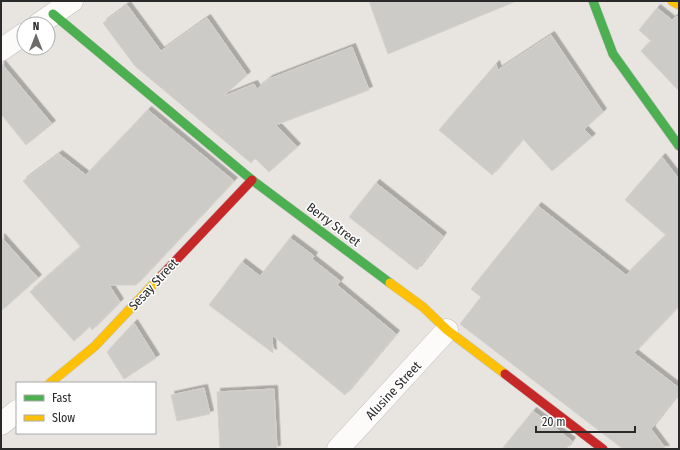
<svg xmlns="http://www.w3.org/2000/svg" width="680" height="450" viewBox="0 0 680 450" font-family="'Fira Sans Condensed',sans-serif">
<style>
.building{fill:#cdcbc8;stroke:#d3d0cd;filter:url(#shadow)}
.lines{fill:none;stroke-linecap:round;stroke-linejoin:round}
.street-casing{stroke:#c2c1c0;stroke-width:23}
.fast-casing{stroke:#c2c1c0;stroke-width:10}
.slow-casing{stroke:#c2c1c0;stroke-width:10}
.jam-casing{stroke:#c2c1c0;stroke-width:10}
.street{stroke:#fcfbfa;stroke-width:22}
.fast{stroke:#4caf50;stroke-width:9}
.slow{stroke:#ffc107;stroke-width:9}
.jam{stroke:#c62828;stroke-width:9}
.labels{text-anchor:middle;stroke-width:3;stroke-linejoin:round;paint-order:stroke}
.street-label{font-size:13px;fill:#2a2a2a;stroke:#fff}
</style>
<defs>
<filter id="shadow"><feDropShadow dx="3.5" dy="-3.5" stdDeviation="0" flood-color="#0004"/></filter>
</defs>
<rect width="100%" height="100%" fill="#e8e5e1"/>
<g class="building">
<path d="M369,1H514V2L388,54Z"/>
<path d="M127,5L161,51L207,18L247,75L222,97L254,84L257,89L269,79L352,47L369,90L276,125L297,147L269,172L255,158L251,163L135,66L103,23Z"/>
<path d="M657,8L672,20L675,17H679V91L641,51L651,41L639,30Z"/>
<path d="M551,35L603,112L584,129L592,137L552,171L523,139L492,175L439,130L496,64L498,70Z"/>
<path d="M1,63L52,124L26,145L1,114Z"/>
<path d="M148,110L234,181L136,285H109L120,302L92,330L90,326L74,341L30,292L81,247L23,181L59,154L86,175Z"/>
<path d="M662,157L679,179V306L634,353L679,388V393L651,429L666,449H623L460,324L481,297L471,289L538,206L626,275L666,235L625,200Z"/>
<path d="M376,183L443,236L417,270L349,217Z"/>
<path d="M1,237L38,278L1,311Z"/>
<path d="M290,238L314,256L312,259L340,281L337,285L396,334L345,395L272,335L273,353L209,305L242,262L260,276Z"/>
<path d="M134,323L156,358L124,379L107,352Z"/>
<path d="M204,388L210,414L177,421L171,395Z"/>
<path d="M274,389L277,449H220L217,392Z"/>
<path d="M533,411L572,441L566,449H502Z"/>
</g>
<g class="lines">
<g class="street-casing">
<g id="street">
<path d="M39,24L72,1"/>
<path d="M1,50L24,34"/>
<path d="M1,424L17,411"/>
<path d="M338,449L447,330"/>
</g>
</g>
<g class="fast-casing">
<g id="fast">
<path d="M593,1L613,54L679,146"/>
<path d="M53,14L252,180L390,283"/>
</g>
</g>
<g class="slow-casing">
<g id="slow">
<path d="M672,1L679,5"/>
<path d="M390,283L423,307L447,330L505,374"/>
<path d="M50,383L95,346L162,275"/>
</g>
</g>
<g class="jam-casing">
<g id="jam">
<path d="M162,275L252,180"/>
<path d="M505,374L603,449"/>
</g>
</g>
<use href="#street" class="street"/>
<use href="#fast" class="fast"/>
<use href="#slow" class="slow"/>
<use href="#jam" class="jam"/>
</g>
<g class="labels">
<g class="street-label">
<text transform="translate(334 224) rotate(37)" y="5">Berry Street</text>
<text transform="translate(153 284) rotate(-47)" y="5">Sesay Street</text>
<text transform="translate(393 390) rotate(-47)" y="5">Alusine Street</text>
</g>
</g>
<rect width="680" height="450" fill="none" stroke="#2a2a2a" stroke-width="4"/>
<rect x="16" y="382" width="140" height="52" fill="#ffffff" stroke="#aaaaaa"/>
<rect x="24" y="395" width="20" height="6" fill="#4caf50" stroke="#aaaaaa"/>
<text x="52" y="402" font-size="12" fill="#2a2a2a">Fast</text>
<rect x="24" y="415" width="20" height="6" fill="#ffc107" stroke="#aaaaaa"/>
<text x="52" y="422" font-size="12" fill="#2a2a2a">Slow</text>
<g transform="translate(36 36)"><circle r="19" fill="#ffffff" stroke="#aaaaaa"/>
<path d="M0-3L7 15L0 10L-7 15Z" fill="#6c6b6a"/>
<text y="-6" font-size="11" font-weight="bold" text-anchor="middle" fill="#2a2a2a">N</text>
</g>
<path d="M536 426v6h99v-6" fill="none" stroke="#2a2a2a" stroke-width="2"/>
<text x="542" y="426" font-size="12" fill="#2a2a2a" stroke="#ffffff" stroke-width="3" paint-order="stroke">20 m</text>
</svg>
